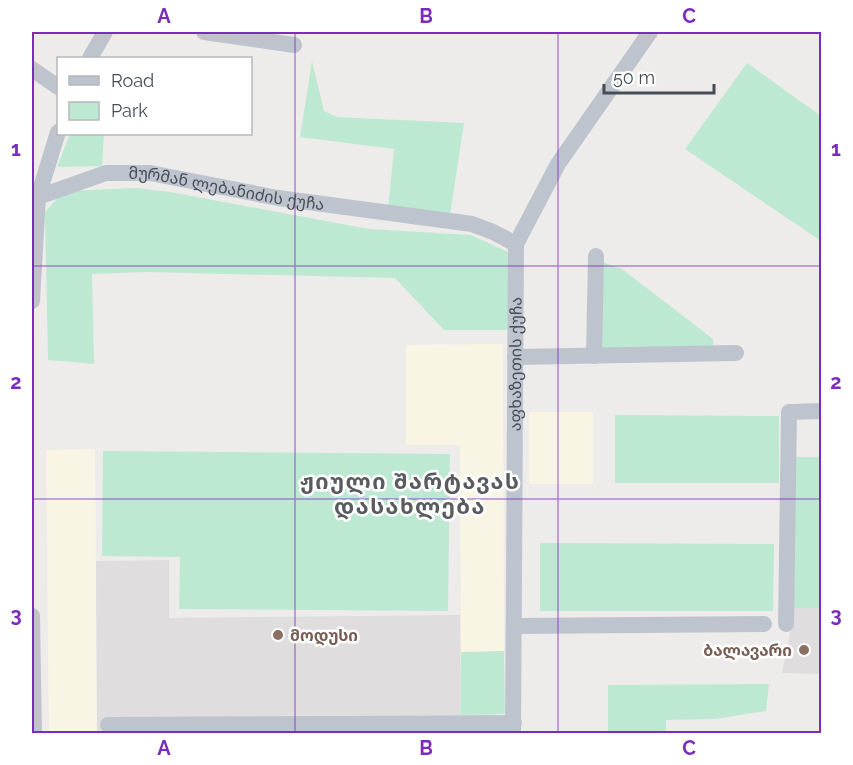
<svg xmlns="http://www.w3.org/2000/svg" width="853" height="765" viewBox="0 0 853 765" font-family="Raleway,'Noto Sans Georgian',sans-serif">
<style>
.commercial{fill:#f9f5e5}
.education{fill:#dfdddd}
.green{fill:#bde9d3}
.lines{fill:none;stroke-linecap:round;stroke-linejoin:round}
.minor{stroke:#bec4cd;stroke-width:16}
.grid{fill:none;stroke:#7b2cbf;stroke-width:1.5;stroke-opacity:0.55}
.education-dot{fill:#8d6e63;stroke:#fff;stroke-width:2}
.labels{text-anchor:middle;stroke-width:5;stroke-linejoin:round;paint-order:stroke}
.street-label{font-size:16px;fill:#464d57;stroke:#fff}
.education-label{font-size:16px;font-weight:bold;fill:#785e54;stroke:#fff;text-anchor:start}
.district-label{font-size:22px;font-weight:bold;letter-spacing:1.5px;fill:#595b60;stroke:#fff}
.neatline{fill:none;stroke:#7b2cbf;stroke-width:2}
.grid-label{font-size:20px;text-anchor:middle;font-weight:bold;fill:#7b2cbf}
</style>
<rect width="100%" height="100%" fill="#eeeceb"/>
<g class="commercial">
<path d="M503,344L504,651L461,652L460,445H406V345Z"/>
<rect x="529" y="412" width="64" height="72"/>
<path d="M95,449L97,733H49L46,450Z"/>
</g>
<g class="education">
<path d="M169,560V618L460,615L461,715L266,716L265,733H97L96,561Z"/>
<path d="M791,608H821V688V674L782,673L791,628Z"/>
<path d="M448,729V733L278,734V730Z"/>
</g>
<g class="green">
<path d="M312,61L324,111L337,117L464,123L450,215L388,208L394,149L300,137Z"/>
<path d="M747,63L821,116V241L685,149Z"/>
<path d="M70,134H101L104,136L102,166L57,167Z"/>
<path d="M137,188L170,192L369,229L471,235L508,252V330H444L395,278L146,272L92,274L94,364L48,360L45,212L64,191Z"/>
<path d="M599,261L622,269L713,339L714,350L599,351Z"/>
<path d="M615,415L779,416V483H615Z"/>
<path d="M103,451L450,454L448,611L179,609L180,557L102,556Z"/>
<path d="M792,457H821V608H791Z"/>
<path d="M540,543L774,544L773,611H540Z"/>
<path d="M504,651L505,714L461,715V652Z"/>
<path d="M769,684L766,711L715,719L666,720V733H608V685Z"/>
</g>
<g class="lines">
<g class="minor">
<path d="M204,32L294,45"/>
<path d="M90,58L105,32"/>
<path d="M32,69L58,87"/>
<path id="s1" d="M38,197L106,173H150L278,198L472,224L493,232L516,244"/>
<path d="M32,301L38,197L58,132"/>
<path d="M594,356L596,256"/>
<path d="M515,357L736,353"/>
<path d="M32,616L34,734"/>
<path d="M786,624L789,412L822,411"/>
<path d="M514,626L764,624"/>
<path d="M108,725L514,723"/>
<path id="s2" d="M513,734L516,244L558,164L650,32"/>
</g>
</g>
<path class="grid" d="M295,32V734M558,32V734M32,266H822M32,499H822"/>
<g class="education-dot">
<circle cx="278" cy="635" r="6"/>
<circle cx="804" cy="650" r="6"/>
</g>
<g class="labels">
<g class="street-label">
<text dy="6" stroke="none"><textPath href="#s1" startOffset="194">მურმან ლებანიძის ქუჩა</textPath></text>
<text dy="6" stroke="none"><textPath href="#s2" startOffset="370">აფხაზეთის ქუჩა</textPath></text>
</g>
<g class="education-label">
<text x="290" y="641">მოდუსი</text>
<text x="792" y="656" text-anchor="end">ბალავარი</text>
</g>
<g class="district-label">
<text x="410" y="489">ჟიული შარტავას<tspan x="410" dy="25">დასახლება</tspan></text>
</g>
</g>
<rect width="853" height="765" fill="none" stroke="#ffffff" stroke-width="66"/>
<rect x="57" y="57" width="195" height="78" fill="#ffffff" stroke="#b5b8bc" stroke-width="1.5"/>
<rect x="69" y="76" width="30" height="9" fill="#bec4cd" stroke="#b5b8bc" stroke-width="1.5"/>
<text x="111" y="87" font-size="18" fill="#464d57">Road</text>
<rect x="69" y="102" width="30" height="18" fill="#bde9d3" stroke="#b5b8bc" stroke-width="1.5"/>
<text x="111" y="117" font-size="18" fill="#464d57">Park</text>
<path d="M604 84v9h110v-9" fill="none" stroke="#464d57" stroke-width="3"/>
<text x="613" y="84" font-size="18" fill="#464d57" stroke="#ffffff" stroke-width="4.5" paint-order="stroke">50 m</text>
<rect x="33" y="33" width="787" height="699" class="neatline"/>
<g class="grid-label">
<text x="164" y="23">A</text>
<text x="426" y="23">B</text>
<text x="689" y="23">C</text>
<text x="16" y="156">1</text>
<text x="836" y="156">1</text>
<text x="16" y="389">2</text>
<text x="836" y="389">2</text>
<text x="16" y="622">3</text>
<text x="836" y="622">3</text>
<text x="164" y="755">A</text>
<text x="426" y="755">B</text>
<text x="689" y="755">C</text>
</g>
</svg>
